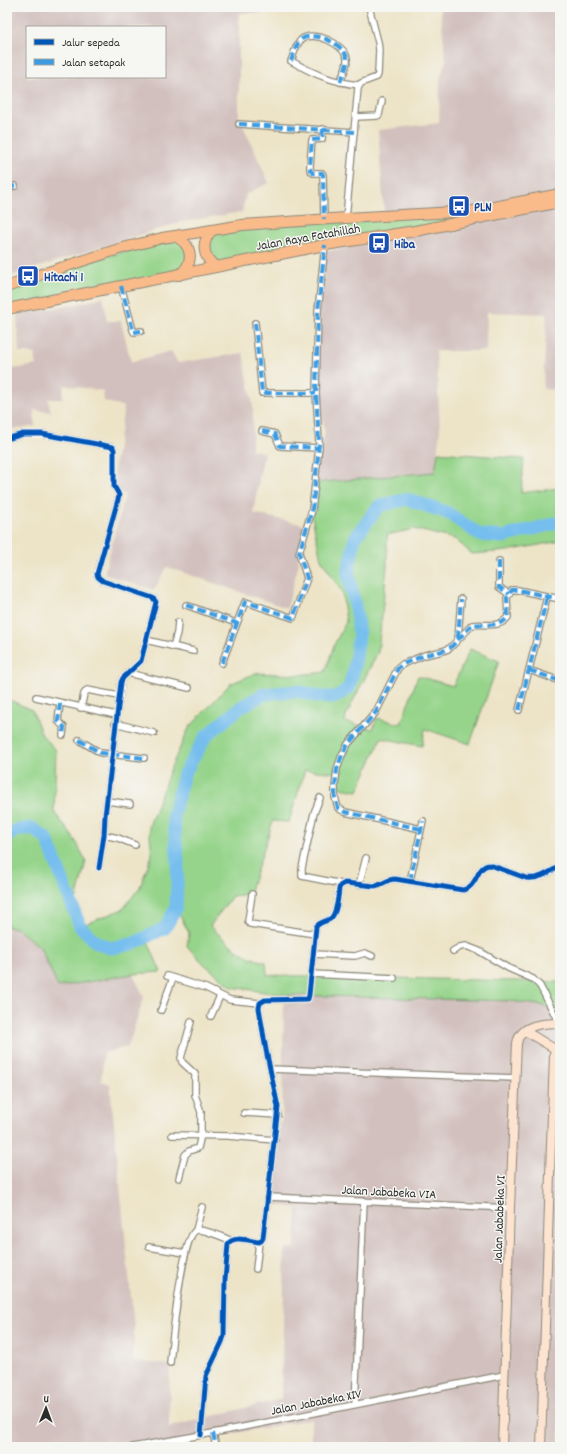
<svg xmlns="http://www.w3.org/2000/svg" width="567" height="1454" viewBox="0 0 567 1454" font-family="Dekko,sans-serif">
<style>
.industrial{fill:#d1c0bd;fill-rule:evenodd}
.green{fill:#95d48a;stroke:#60805a}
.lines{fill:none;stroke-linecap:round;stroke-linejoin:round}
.river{stroke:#75beee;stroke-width:13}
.street-casing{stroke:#8c8879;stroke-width:8}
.secondary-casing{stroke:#8c8879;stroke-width:10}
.highway-casing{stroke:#8c8879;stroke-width:12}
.street{stroke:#fff;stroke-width:5.5}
.secondary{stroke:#fde4d1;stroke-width:8}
.highway{stroke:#fabb8b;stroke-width:10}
.quiet{stroke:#3d9ce1;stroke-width:4;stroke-dasharray:8 4;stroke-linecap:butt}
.cycleway-casing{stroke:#f6f6f2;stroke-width:8}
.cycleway{stroke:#0057b8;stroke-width:5}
.labels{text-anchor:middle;stroke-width:3;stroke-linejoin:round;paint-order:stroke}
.transit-label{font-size:13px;font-weight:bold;fill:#164399;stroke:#f6f6f2;text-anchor:start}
.street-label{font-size:13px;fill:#2b2b2b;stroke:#f6f6f2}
</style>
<rect width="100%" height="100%" fill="#f6f6f2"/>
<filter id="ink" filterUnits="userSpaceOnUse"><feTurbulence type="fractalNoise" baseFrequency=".025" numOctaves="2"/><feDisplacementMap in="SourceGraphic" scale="8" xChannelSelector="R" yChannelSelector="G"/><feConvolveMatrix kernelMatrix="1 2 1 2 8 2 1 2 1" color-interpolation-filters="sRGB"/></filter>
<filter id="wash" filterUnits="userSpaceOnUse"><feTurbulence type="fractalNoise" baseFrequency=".012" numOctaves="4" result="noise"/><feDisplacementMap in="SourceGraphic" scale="16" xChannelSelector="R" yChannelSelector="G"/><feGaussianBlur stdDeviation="0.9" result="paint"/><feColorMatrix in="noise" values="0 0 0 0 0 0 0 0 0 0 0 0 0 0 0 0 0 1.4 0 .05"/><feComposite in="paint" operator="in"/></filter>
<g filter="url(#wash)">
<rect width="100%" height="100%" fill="#ede4c7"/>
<g class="industrial">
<path d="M7,7H263L261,13H239V117L269,183L246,194L242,212L181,222L7,277ZM27,27H165V77H27Z"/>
<path d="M440,7H560V390L543,389L547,314L487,312L486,351H436L440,429L435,472L315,483L318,451L325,434L318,390V319L324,252L386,240L378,130L439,123L440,79L446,61Z"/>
<path d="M103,296L107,321H121L131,362L171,351L178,363L243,353L253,407L252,450L264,452L253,513L309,526L297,550L299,563L287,608L167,567L154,590L104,574L125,495L112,484L124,407L104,401L103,391L64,385L62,399H48L51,412L34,410L35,426L14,429L7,424V370L37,365L34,353H19L17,314L87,302Z"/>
<path d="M7,927L16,928L40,947L59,987L133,974L144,997L128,1047L104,1053L101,1081L110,1084L134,1327L133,1361L170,1365L169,1427L281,1399L285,1248H295L297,1208L270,1204L279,1130L282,1117L284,995L511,1001L560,1008V1447H311V1419L162,1447H7Z"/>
</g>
<g class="green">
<path d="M560,202L216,267L204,246L212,230Z"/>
<path d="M175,236L186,245L185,271L7,309V287Z"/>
<path d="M438,452L524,459L521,493L560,488V541L507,551L472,554L455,539L414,529L387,535V566L378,652L346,715L345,722L373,729L377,718L401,724L418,676L453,686L470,649L499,661L470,744L425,729L422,746L381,738L358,791L340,788L338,773L305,770L289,822L273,821L249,894L232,896L210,926C227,942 243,958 266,962L267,975L560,982V1008L511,1001L284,995L232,987L204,964L187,946L189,933L176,908L165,928L146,937L161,972L133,974L58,987L40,947L16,928L7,927V699L32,710L42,735L56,750L54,812L75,840L86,861L74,909L80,926L123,909L140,887L152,855L149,826L172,765L189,728L230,684L256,673L298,675L325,672L334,645L346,622L342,592L321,559L311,512L315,483L435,472Z"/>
</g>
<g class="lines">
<path class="river" d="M7,836L17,830L32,828L47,839L80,926L96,942L110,948L132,944L165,928L176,908L178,862L173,815L184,774L206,736L241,707L264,694L297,691L320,697H336L349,688L354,669L359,634L355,605L348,573L355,538L379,506L407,499L448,513L480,535L503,537L560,522"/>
</g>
</g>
<g filter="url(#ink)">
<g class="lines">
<g class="street-casing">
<g id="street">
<path d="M340,82C343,75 348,65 347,58C344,44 314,30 302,39C296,43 294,54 291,61C314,74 332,82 359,85"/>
<path d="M356,117L377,116L379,115L382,101"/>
<path d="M239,124L354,132"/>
<path d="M323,129L322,139L312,140L310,166V170L313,173H322L323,175L324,219"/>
<path d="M7,187L15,186"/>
<path d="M346,218L358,88L361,83L377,77L378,74L379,50L378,42L369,7"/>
<path d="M121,286L133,330L134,332L141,331"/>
<path d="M255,323L262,393H316"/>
<path d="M262,431L275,434L280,446L319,448"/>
<path d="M7,435L10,438L23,434H42L113,447L114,450V486L118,493L119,496L97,574L98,577L103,581L153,598L156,602L141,661L123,678L121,682L105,816L104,835L99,868"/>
<path d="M499,561V587L509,594"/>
<path d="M186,605L236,623"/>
<path d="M458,638L461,599"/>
<path d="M146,640L193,651"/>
<path d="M173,647L177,633L178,622"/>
<path d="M222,663L245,602H246L293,618L307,578L299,553L312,510L318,456L319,442L316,393L318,311L325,245"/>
<path d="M529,670L560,681"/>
<path d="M128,673L189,688"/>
<path d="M36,697L116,715"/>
<path d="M60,703L58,721L64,727L63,735"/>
<path d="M81,708L84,694L87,690L119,696"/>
<path d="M519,710L547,597"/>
<path d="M115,723L154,733"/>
<path d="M79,740L101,753L144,758"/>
<path d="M320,798L314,813L302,868V876L342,884"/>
<path d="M107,801L130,804"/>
<path d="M421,829L345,812L338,808L335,797V787L337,769L342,755L348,744L376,712L398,668L403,664L425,655L443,651L450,648L472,625C485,623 499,629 508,617L507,598L512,590H518L560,599"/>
<path d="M104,835L118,838L135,845"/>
<path d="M410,881L423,821"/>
<path d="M359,885L366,858"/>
<path d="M252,894L248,921L250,924L315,934"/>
<path d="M453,951L460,947L466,946L479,951L508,968L533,979L540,986L559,1023"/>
<path d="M313,954L355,956L365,953L372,956"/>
<path d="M311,974L394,978"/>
<path d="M167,976L206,988L230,1000L260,1003"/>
<path d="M161,1010L173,978"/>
<path d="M211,1016L220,996"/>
<path d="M270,1069L515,1078"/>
<path d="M244,1113L278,1115"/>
<path d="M172,1135L228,1136L275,1140"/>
<path d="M179,1178L185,1155L189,1151L198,1148L201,1135V1112L195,1095V1074L182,1062L181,1058L191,1022"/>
<path d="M268,1197L510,1208"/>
<path d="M196,1230L202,1207"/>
<path d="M149,1247L185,1253"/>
<path d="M256,1269L259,1242"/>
<path d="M170,1363C172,1343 182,1240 195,1231C201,1227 224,1238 230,1240"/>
<path d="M355,1404L364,1201"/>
<path d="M213,1433L216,1447"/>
<path d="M201,1435L206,1376L222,1342L224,1336L225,1280L228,1244C233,1235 250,1241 259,1242L261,1241L263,1238L278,1107L266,1050L259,1008L260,1003L265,1000L308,999L309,995L316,927C319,922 325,922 330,919C337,914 338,897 339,889L340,886L345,883L375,886C382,885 387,879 395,879L463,890C478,887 476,865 490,865L526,878C539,880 549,872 560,866"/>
<path d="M133,1447L213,1433L504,1375"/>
</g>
</g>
<g class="secondary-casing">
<g id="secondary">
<path d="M525,1031L555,1049"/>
<path d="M502,1447L510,1208L517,1043C521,1024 544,1023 560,1023"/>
<path d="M541,1447L554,1054L555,1049L560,1045"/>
</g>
</g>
<g class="highway-casing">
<g id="highway">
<path d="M212,230C201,242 202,257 216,267"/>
<path d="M175,236C193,245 195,263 179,275"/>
<path d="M7,287L42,274L119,249L162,238L194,233L242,225L346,218L473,211L560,194"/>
<path d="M7,309L325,245L415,231L560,202"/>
</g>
</g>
<use href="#street" class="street"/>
<use href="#secondary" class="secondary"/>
<use href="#highway" class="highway"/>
<g class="quiet">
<path d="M291,61C294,54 296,43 302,39C314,30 344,44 347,58C348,65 343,75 340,82"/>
<path d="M239,124L354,132"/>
<path d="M323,129L322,139L312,140L310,166V170L313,173H322L323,175L324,219"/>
<path d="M7,187L15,186"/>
<path d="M121,286L133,330L134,332L141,331"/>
<path d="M255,323L262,393H316"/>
<path d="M262,431L275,434L280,446L319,448"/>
<path d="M499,561V587L509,594"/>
<path d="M186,605L236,623"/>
<path d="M458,638L461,599"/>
<path d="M222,663L245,602H246L293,618L307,578L299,553L312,510L318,456L319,442L316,393L318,311L325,245"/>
<path d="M529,670L560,681"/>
<path d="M60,703L58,721L64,727L63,735"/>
<path d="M519,710L547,597"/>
<path d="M79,740L101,753L144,758"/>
<path d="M421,829L345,812L338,808L335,797V787L337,769L342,755L348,744L376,712L398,668L403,664L425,655L443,651L450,648L472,625C485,623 499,629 508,617L507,598L512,590H518L560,599"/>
<path d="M410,881L423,821"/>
<path d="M213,1433L216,1447"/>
<path d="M141,1447V1445"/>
</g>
<g class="cycleway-casing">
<g id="cycleway">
<path d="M7,435L10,438L23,434H42L113,447L114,450V486L118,493L119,496L97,574L98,577L103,581L153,598L156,602L141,661L123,678L121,682L105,816L104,835L99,868"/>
<path d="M201,1435L206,1376L222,1342L224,1336L225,1280L228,1244C233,1235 250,1241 259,1242L261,1241L263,1238L278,1107L266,1050L259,1008L260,1003L265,1000L308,999L309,995L316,927C319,922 325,922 330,919C337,914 338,897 339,889L340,886L345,883L375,886C382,885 387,879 395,879L463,890C478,887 476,865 490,865L526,878C539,880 549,872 560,866"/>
</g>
</g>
<use href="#cycleway" class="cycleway"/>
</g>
</g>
<defs>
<g id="bus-square" transform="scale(1.15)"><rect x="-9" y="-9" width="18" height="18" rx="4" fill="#1a4fb4" stroke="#f6f6f2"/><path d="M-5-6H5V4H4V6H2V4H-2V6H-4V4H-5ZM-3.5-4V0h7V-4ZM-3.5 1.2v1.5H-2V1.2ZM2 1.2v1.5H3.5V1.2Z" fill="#fff"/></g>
</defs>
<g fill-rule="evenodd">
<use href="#bus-square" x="459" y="206"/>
<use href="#bus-square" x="379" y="243"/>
<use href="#bus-square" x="28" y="276"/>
</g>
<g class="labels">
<g class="transit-label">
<text x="474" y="211">PLN</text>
<text x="394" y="248">Hiba</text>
<text x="44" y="281">Hitachi 1</text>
</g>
<g class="street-label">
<text transform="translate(308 236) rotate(-10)" y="5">Jalan Raya Fatahillah</text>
<text transform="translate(389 1191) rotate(3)" y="5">Jalan Jababeka VIA</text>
<text transform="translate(498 1219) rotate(-88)" y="5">Jalan Jababeka VI</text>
<text transform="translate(316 1401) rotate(-11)" y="5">Jalan Jababeka XIV</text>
</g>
</g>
<rect width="567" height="1454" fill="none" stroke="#f6f6f2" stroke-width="24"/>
<rect x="26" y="26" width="140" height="52" fill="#f6f6f2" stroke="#a5a5a2"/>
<rect x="34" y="39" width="20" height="6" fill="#0057b8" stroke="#a5a5a2"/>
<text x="62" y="46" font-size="12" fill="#2b2b2b">Jalur sepeda</text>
<rect x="34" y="59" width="20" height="6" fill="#3d9ce1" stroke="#a5a5a2"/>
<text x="62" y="66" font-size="12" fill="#2b2b2b">Jalan setapak</text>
<g transform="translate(46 1408) rotate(1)" stroke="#f6f6f2" stroke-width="3" paint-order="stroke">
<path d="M0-3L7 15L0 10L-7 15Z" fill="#2b2b2b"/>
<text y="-6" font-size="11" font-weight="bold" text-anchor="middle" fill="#2b2b2b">U</text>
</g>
</svg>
